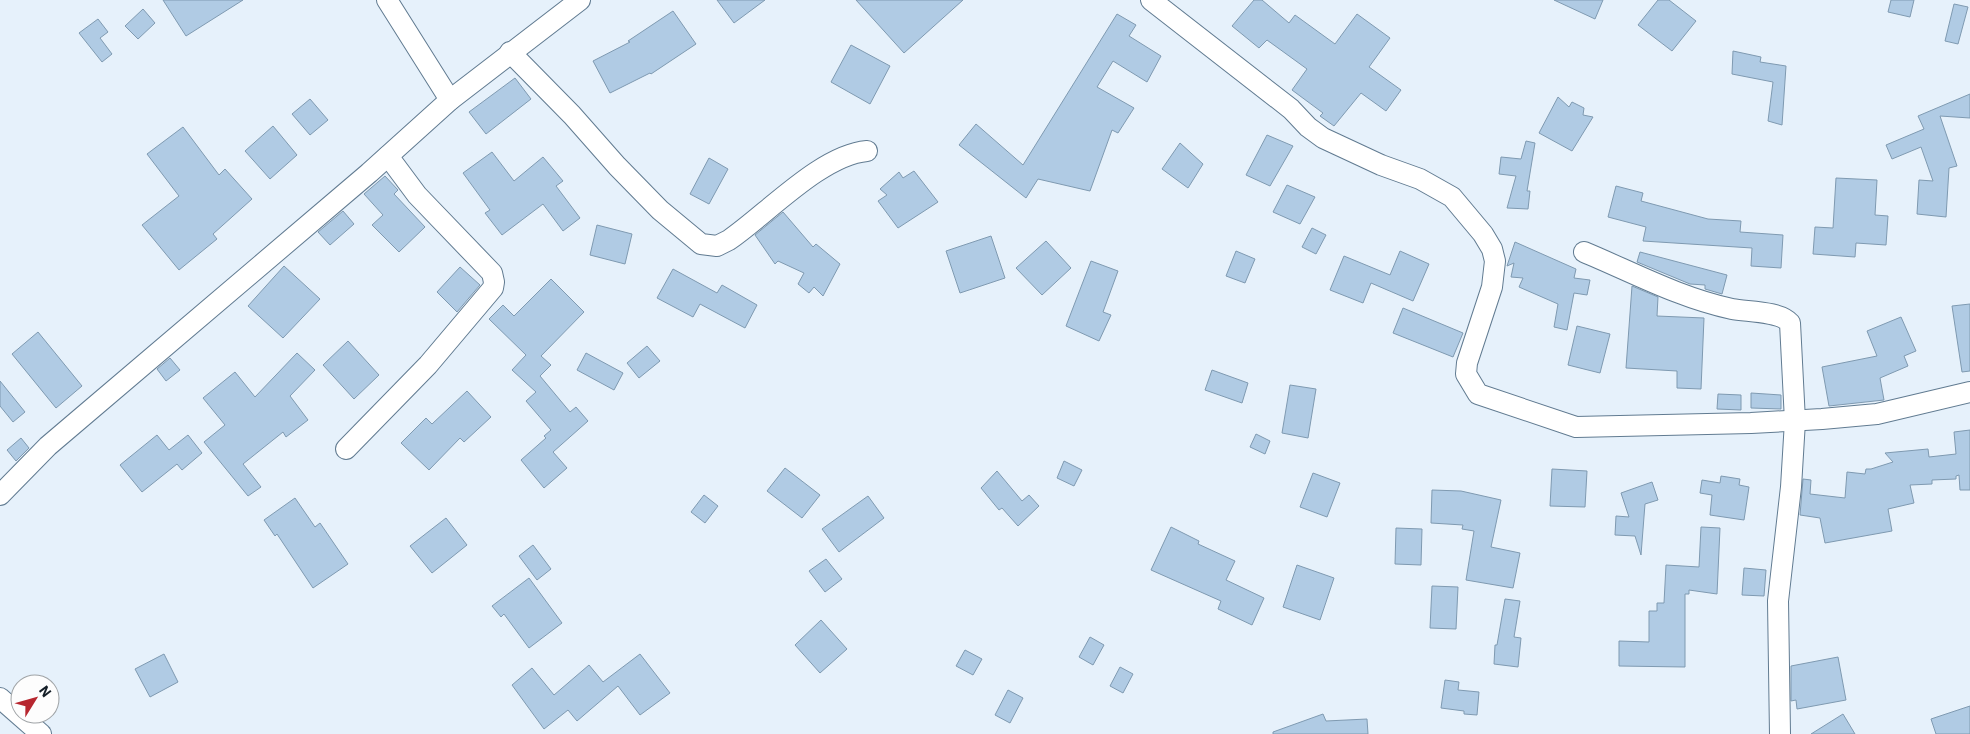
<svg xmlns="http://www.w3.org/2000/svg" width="1970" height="734" viewBox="0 0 1970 734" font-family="'IBM Plex Sans',sans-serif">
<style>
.building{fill:#b0cbe4;stroke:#7f9ab1}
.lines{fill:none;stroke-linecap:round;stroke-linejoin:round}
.minor-casing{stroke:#617b91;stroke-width:22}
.minor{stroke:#fff;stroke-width:20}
</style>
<rect width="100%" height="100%" fill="#e6f1fb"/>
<g class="building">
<path d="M163,0H243L186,36Z"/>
<path d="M717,0H765L734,23Z"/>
<path d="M856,0H963L904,53Z"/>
<path d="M1254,0H1262L1289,23L1295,15L1335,44L1357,14L1390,38L1369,67L1401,90L1386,111L1361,93L1334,126L1320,116L1323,113L1292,90L1307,69L1267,40L1259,48L1232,26Z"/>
<path d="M1554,0H1603L1595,19Z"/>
<path d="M1658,0H1669L1696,21L1672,51L1638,25Z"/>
<path d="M1891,0H1914L1910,17L1888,12Z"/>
<path d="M1954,4L1968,7L1958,44L1945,41Z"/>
<path d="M143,9L155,23L138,39L125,26Z"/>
<path d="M673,11L696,44L651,74L650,73L610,93L593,61L630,42L628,41Z"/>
<path d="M1117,14L1136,25L1129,36L1161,56L1147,82L1113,61L1097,87L1134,108L1118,133L1112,130L1090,191L1038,179L1026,198L959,145L976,124L1023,165Z"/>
<path d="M98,19L108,32L100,38L112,54L102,62L79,33Z"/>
<path d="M851,45L890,66L870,104L831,82Z"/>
<path d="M1733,51L1761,57L1760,62L1786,66L1782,125L1768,121L1773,82L1732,74Z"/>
<path d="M515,78L531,99L486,134L469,112Z"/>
<path d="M1970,94V118L1940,116L1957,166L1949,168L1946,217L1917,214L1919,180L1933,181L1921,147L1892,159L1886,145L1924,129L1918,116Z"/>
<path d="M1558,97L1569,107L1572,102L1584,108L1583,115L1593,117L1572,151L1539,133Z"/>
<path d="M310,99L328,120L310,135L292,114Z"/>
<path d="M273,126L297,155L270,179L245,151Z"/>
<path d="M183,127L219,175L225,169L252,199L213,234L217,239L179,270L142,225L179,196L147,154Z"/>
<path d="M1267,135L1293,146L1270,186L1246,175Z"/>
<path d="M1526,141L1535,143L1527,191H1530L1528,209L1507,208L1516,176L1499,174L1501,157L1521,159Z"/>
<path d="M1180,143L1203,164L1188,188L1162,169Z"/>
<path d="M492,152L514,181L543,157L563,181L556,186L580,218L563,231L543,204L502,235L485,213L490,210L463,173Z"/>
<path d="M709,158L728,169L709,204L690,194Z"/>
<path d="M914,171L938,202L898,228L878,201L887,195L880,189L899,172L903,178Z"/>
<path d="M385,176L398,190L394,194L425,227L399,252L372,225L383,215L364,194Z"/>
<path d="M1836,178L1877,180L1875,215L1888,216L1886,245L1856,243L1855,257L1813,254L1815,227L1833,228Z"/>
<path d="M1287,185L1315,197L1300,224L1273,212Z"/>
<path d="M1616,186L1643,193L1641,201L1708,219L1741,221L1740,232L1783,235L1781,268L1751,266L1752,248L1643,241L1646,227L1608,217Z"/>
<path d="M343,211L354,224L330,245L318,232Z"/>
<path d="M783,212L813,247L816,244L840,264L823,296L814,287L809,293L798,284L804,273L778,261L775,264L755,235Z"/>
<path d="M597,225L632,234L625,264L590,255Z"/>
<path d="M1312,228L1326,235L1316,254L1302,247Z"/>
<path d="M991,236L1005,278L960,293L946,251Z"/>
<path d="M1046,241L1071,268L1042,295L1016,268Z"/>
<path d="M1515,242L1576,269L1574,278L1590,280L1587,295L1574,293L1567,330L1554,327L1558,304L1519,287L1523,278L1511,277L1514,263L1507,266Z"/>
<path d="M1236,251L1255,259L1245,283L1226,276Z"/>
<path d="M1400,251L1429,264L1413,301L1371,283L1363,303L1330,290L1344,256L1390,275Z"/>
<path d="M1640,252L1727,275L1722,294L1705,289V285L1690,284L1637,262Z"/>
<path d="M1091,261L1118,271L1103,312L1111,315L1099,341L1066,326Z"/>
<path d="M284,266L320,299L283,338L248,306Z"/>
<path d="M460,267L480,285L457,312L437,292Z"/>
<path d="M673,269L717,293L722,285L757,305L745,328L700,304L693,317L657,298Z"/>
<path d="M551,279L584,312L541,356L551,365L540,376L570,412L576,407L588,421L553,452L567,468L544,488L521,460L546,438L544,436L551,430L526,401L536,392L512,370L526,355L489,319L503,305L514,316Z"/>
<path d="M1632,286L1658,297L1657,316L1704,318L1701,389L1677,388V371L1626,368Z"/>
<path d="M1970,304V371L1962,372L1952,306Z"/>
<path d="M1403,308L1463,333L1453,357L1393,333Z"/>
<path d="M1901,317L1916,351L1904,356L1908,366L1880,378L1884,400L1829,406L1822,367L1877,356L1867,331Z"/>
<path d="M1577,326L1610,334L1600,373L1568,365Z"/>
<path d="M38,332L82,386L56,408L12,354Z"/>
<path d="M348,341L379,375L354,399L323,365Z"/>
<path d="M647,346L660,361L639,378L627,363Z"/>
<path d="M297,353L315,370L290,396L308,420L286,437L283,432L243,464L261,487L248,496L204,442L225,425L203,398L235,372L255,397Z"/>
<path d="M586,353L623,373L614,390L577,370Z"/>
<path d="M170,358L180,370L166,381L157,369Z"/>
<path d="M1212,370L1248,383L1242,403L1205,390Z"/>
<path d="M0,381L25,412L13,422L0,406Z"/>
<path d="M1290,385L1316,389L1308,438L1282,433Z"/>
<path d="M467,391L491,417L464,442L460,438L429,470L401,443L426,418L432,424Z"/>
<path d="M1751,393L1781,395V409L1751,408Z"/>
<path d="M1718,394L1741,395V410L1717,409Z"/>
<path d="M1970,430V490H1960L1959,475L1956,476V479L1932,480V484L1910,485L1914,503L1888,509L1892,531L1825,543L1820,518L1800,515L1803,479L1811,480L1810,494L1845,498L1847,472L1865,474L1866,469H1871L1893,462L1885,453L1928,449L1929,457L1956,454L1954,432Z"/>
<path d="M1256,434L1270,441L1265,454L1250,447Z"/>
<path d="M157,435L169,450L188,435L202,453L182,470L177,464L142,492L120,465Z"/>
<path d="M21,438L29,448L16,461L7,450Z"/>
<path d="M1064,461L1082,470L1074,486L1057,478Z"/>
<path d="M785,468L820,495L802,518L767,491Z"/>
<path d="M1552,469L1587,471L1585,507L1550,506Z"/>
<path d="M997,471L1022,501L1029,495L1039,506L1018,526L1002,508L999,510L981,488Z"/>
<path d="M1313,473L1340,483L1327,517L1300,507Z"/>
<path d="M1721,476L1740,479L1739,485L1749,487L1744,520L1710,515L1712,495L1700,493L1702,480L1720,483Z"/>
<path d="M1652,482L1658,500L1645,504L1641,555L1635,536L1615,535L1616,516L1629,517L1621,493Z"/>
<path d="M1432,490L1461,491L1501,500L1491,547L1520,553L1513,588L1466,580L1474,531L1462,529L1463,525L1431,523Z"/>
<path d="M704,495L718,506L705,523L691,512Z"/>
<path d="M868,496L884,518L839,552L822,529Z"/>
<path d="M295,498L315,527L320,523L348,564L313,588L277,534L275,536L264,520Z"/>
<path d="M446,518L467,545L432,573L410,546Z"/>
<path d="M1171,527L1199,541L1198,544L1235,561L1226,580L1264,598L1252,625L1218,609L1221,601L1151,570Z"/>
<path d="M1701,527L1720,528L1717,594L1689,590V594H1685V667L1619,666V641L1649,642V611H1657V603H1664L1666,565L1699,567Z"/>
<path d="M1396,528L1422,529L1421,565L1395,564Z"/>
<path d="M533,545L551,569L537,580L519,556Z"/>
<path d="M826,559L842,579L825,592L809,571Z"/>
<path d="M1297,565L1334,578L1320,620L1283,607Z"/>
<path d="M1744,568L1766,570L1764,596L1742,595Z"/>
<path d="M529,578L562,623L529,648L504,614L501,617L492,606Z"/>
<path d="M1432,586L1458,587L1456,629L1430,628Z"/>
<path d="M1505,599L1520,601L1514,637L1521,638L1518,667L1494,664L1495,645H1497Z"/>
<path d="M821,620L847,649L820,673L795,645Z"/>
<path d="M1090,637L1104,645L1093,665L1079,657Z"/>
<path d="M965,650L982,659L973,675L956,666Z"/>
<path d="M164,654L178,682L150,697L135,669Z"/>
<path d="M640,654L670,693L640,715L618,686L577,721L568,710L544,729L512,685L532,668L554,695L589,665L603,682Z"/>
<path d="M1838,657L1846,700L1797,709L1796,700L1791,701V666Z"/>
<path d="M1120,667L1133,674L1123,693L1110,686Z"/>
<path d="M1445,680L1459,682L1458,690L1479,692L1477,715L1464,714V711L1441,708Z"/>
<path d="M1008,690L1023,698L1010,723L995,715Z"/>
<path d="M1970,706V734H1936L1931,719Z"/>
<path d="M1323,714L1326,721L1367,719L1368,734H1273V732Z"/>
<path d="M1843,714L1855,734H1811Z"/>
</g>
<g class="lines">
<g class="minor-casing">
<g id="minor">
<path d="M387,0L450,100"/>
<path d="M1151,0L1291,109L1308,127L1323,138L1381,165L1420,179L1452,197L1483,234L1492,249L1495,261L1492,287L1467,363L1466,374L1478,394L1576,427L1751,423L1822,419L1877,414L1970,392"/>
<path d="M510,52L572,115L617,166L660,210L701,244L717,246L729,240C767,214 821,155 867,151"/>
<path d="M1584,252C1632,272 1680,298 1732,309C1747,312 1780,311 1790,323L1795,421L1791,487L1778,601L1780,734"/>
<path d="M346,449L428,365L493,288L494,282L492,273L417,195L388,156"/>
<path d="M0,495L48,446L369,173L450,100L580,0"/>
<path d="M0,698L41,734"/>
</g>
</g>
<use href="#minor" class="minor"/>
</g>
<g transform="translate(35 699) rotate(53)"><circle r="24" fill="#fdfdfd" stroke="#a0a4a7"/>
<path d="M0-4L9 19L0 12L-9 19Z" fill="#b7262f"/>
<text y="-8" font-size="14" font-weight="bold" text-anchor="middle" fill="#141e27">N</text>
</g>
</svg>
